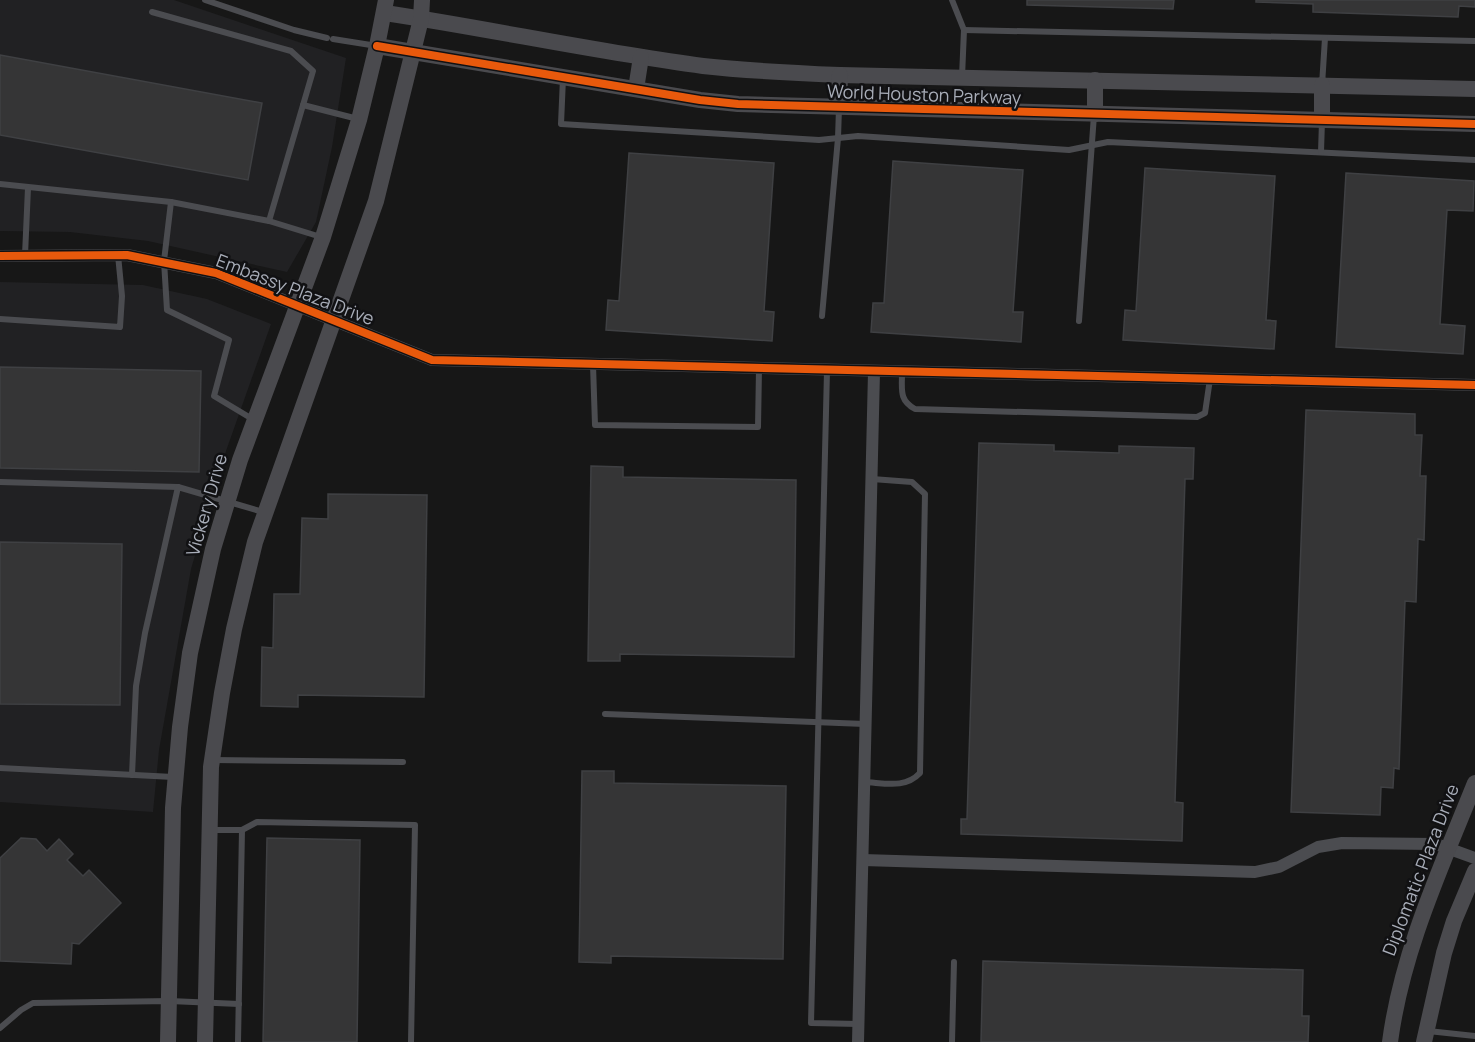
<svg xmlns="http://www.w3.org/2000/svg" width="1475" height="1042" viewBox="0 0 1475 1042" font-family="Manrope,sans-serif">
<style>
.built{fill:#212123}
.building{fill:#353536;stroke:#3f4043;stroke-width:1.5}
.lines{fill:none;stroke-linecap:round;stroke-linejoin:round}
.lane{stroke:#4b4c50;stroke-width:6}
.street{stroke:#4b4c50;stroke-width:12}
.secondary{stroke:#4a4a4e;stroke-width:16}
.cycleway-casing{stroke:#111113;stroke-width:11}
.cycleway{stroke:#e8590c;stroke-width:8}
.labels{text-anchor:middle;stroke-width:5;stroke-linejoin:round;paint-order:stroke}
.street-label{font-size:18px;fill:#a8adb8;stroke:#111113}
</style>
<rect width="100%" height="100%" fill="#171717"/>
<g class="built">
<path d="M0,0H174L346,58L332,147L316,222L287,272L148,241L70,232L0,231Z"/>
<path d="M0,282L143,285L207,299L271,324L226,451L191,569L159,750L153,812L0,802Z"/>
</g>
<g class="building">
<path d="M1027,0H1174L1173,9L1027,5Z"/>
<path d="M1256,0H1475V7L1459,6L1458,17L1313,12V4L1256,2Z"/>
<path d="M0,55L262,103L248,180L0,135Z"/>
<path d="M629,153L774,163L764,311L774,312L772,341L606,330L608,300L619,301Z"/>
<path d="M893,161L1023,170L1013,312H1023L1021,342L871,332L873,303H884Z"/>
<path d="M1145,168L1275,176L1266,320L1276,321L1274,349L1123,340L1125,310L1136,311Z"/>
<path d="M1346,173L1474,181L1473,211L1447,210L1440,324L1465,326L1463,354L1336,347Z"/>
<path d="M0,367L201,371L199,472L0,468Z"/>
<path d="M1306,410L1415,414V435H1422L1420,476H1426L1424,540L1418,539L1416,602L1405,601L1399,769L1394,768L1393,788L1381,787L1380,815L1291,812Z"/>
<path d="M979,443L1054,445V451L1119,453V446L1194,448L1193,479H1185L1175,802L1183,803L1182,841L961,834V819H967Z"/>
<path d="M591,466L623,467V477L796,480L794,657L620,654V661H588Z"/>
<path d="M328,494L427,495L424,697L298,695V707L261,706L262,647L273,648L274,594H300L302,518L328,519Z"/>
<path d="M0,542L122,544L120,705L0,704Z"/>
<path d="M582,771H614V783L786,786L783,959L611,956V963L579,962Z"/>
<path d="M21,838L36,839L47,851L59,839L73,854L67,860L83,876L89,870L121,903L79,944L72,943L71,964L0,961V858Z"/>
<path d="M267,838L360,840L357,1042H263Z"/>
<path d="M983,961L1303,970L1302,1016H1309L1308,1042H981Z"/>
</g>
<g class="lines">
<g class="lane">
<path d="M205,0L294,30L327,38"/>
<path d="M952,0L964,30L962,77"/>
<path d="M152,12L291,51L313,71L269,221"/>
<path d="M964,30L1475,41"/>
<path d="M333,39L377,46"/>
<path d="M563,78L561,124L819,140L858,136L1069,150L1108,142L1475,160"/>
<path d="M1322,85L1325,38"/>
<path d="M303,105L358,119"/>
<path d="M1321,152L1322,121"/>
<path d="M0,184L171,202L269,221L321,237"/>
<path d="M171,202L164,261L167,310L229,340L214,396L254,420"/>
<path d="M25,255L28,188"/>
<path d="M822,316L838,138L839,108"/>
<path d="M0,319L120,327L122,296L118,255"/>
<path d="M1079,321L1094,115"/>
<path d="M593,365L595,425L758,427L759,369"/>
<path d="M827,371L811,1023L859,1024"/>
<path d="M902,373C902,390 899,400 915,409L1197,417L1205,413L1210,379"/>
<path d="M0,482L178,487"/>
<path d="M605,714L865,724"/>
<path d="M213,760L403,762"/>
<path d="M0,768L173,777"/>
<path d="M132,775L136,686L145,633L178,487L263,512"/>
<path d="M864,782C885,783 905,789 920,773L925,494L912,482L872,479"/>
<path d="M210,830H242L238,1042"/>
<path d="M242,830L257,822L415,825L411,1042"/>
<path d="M0,1028L21,1010L33,1003L170,1001L239,1004"/>
<path d="M1428,1031L1475,1036"/>
<path d="M952,1042L954,962"/>
</g>
<g class="street">
<path d="M0,256L127,255L216,273L432,360L1475,385"/>
<path d="M863,860L1255,872L1279,867L1318,847L1342,843L1436,844L1475,858"/>
<path d="M858,1042L874,372"/>
</g>
<g class="secondary">
<path d="M385,13C491,29 597,52 703,66C748,71 794,73 840,75L1475,89"/>
<path d="M377,46L700,100L738,104L1475,124"/>
<path d="M636,89L641,57"/>
<path d="M839,107L840,75"/>
<path d="M1095,114V80"/>
<path d="M1322,120V85"/>
<path d="M168,1042L173,808L180,727L190,653L213,549L240,460L323,237L359,120L377,46L386,0"/>
<path d="M205,1042L211,767L222,693L234,629L255,542L376,201L421,19L422,0"/>
<path d="M1390,1042C1402,951 1441,868 1475,783"/>
<path d="M1424,1042L1444,953L1454,921L1475,871"/>
</g>
<g class="cycleway-casing">
<g id="cycleway">
<path d="M377,46L700,100L738,104L1475,124"/>
<path d="M0,256L127,255L216,273L432,360L1475,385"/>
</g>
</g>
<use href="#cycleway" class="cycleway"/>
</g>
<g class="labels">
<g class="street-label">
<text transform="translate(924 95) rotate(2)" y="6">World Houston Parkway</text>
<text transform="translate(295 290) rotate(21)" y="6">Embassy Plaza Drive</text>
<text transform="translate(207 505) rotate(-74)" y="6">Vickery Drive</text>
<text transform="translate(1421 870) rotate(-69)" y="6">Diplomatic Plaza Drive</text>
</g>
</g>
</svg>
